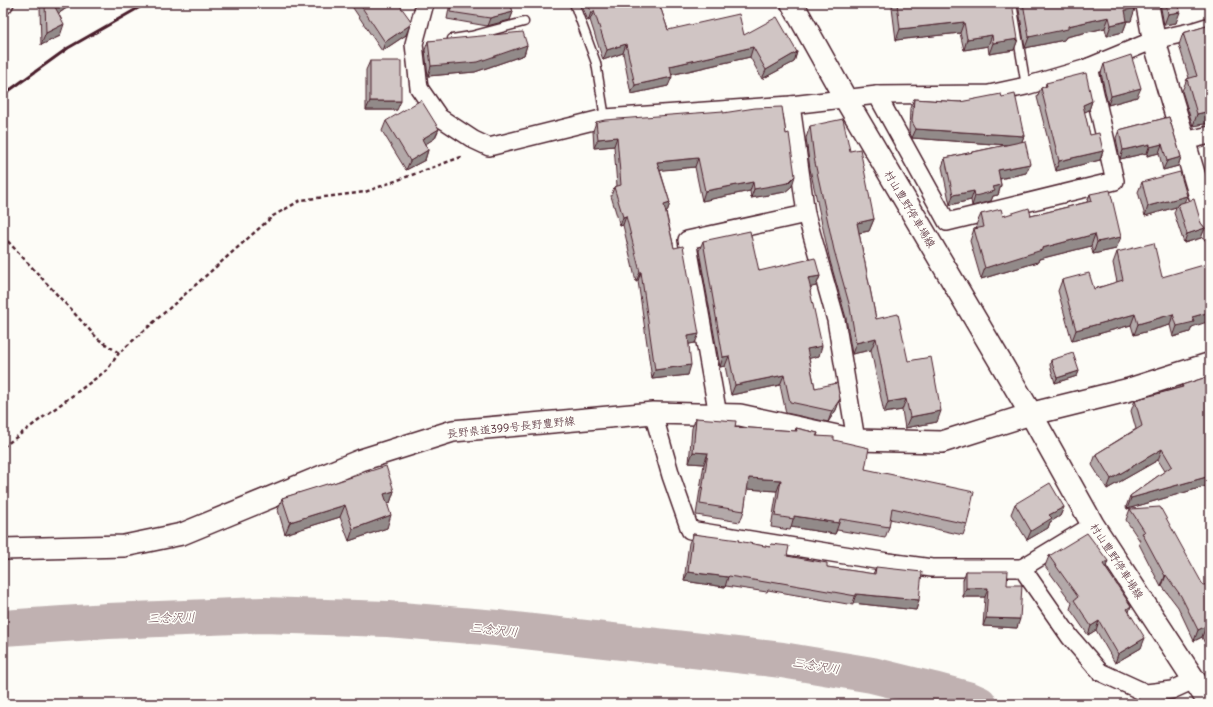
<svg xmlns="http://www.w3.org/2000/svg" width="1213" height="707" viewBox="0 0 1213 707" font-family="Delius,'Klee One',sans-serif">
<style>
.lines{fill:none;stroke-linecap:round;stroke-linejoin:round}
.river{stroke:#c0b1b1;stroke-width:36}
.service-casing{stroke:#4a1f2b;stroke-width:11}
.minor-casing{stroke:#4a1f2b;stroke-width:20}
.tertiary-casing{stroke:#4a1f2b;stroke-width:24}
.secondary-casing{stroke:#4a1f2b;stroke-width:25}
.path{stroke:#4a1f2b;stroke-width:2.5;stroke-dasharray:4 3;stroke-linecap:butt}
.service{stroke:#fdfcf7;stroke-width:8}
.minor{stroke:#fdfcf7;stroke-width:17}
.tertiary{stroke:#fdfcf7;stroke-width:21}
.secondary{stroke:#fdfcf7;stroke-width:22}
.rail{stroke:#4a1f2b;stroke-width:3}
.wall{fill:#b3a9a9;stroke:#4a1f2b}
.shaded-wall{fill:#928a89;stroke:#4a1f2b}
.building{fill:#d0c5c4;stroke:#4a1f2b}
.labels{text-anchor:middle;stroke-width:3;stroke-linejoin:round;paint-order:stroke}
.street-label{font-size:11px;fill:#4a1f2b;stroke:#fdfcf7}
.water-label{font-size:12px;font-style:italic;fill:#73525a;stroke:#fdfcf7}
</style>
<rect width="100%" height="100%" fill="#fdfcf7"/>
<filter id="ink" filterUnits="userSpaceOnUse"><feTurbulence type="fractalNoise" baseFrequency=".025" numOctaves="2"/><feDisplacementMap in="SourceGraphic" scale="8" xChannelSelector="R" yChannelSelector="G"/><feConvolveMatrix kernelMatrix="1 2 1 2 8 2 1 2 1" color-interpolation-filters="sRGB"/></filter>
<g filter="url(#ink)">
<g class="lines">
<path class="river" d="M3,628L108,621L263,615L388,619L497,628L782,660L872,675L933,690L970,700L979,704"/>
<g class="service-casing">
<g id="service">
<path d="M574,3L596,63L605,118"/>
<path d="M1012,3L1026,86"/>
<path d="M452,39L471,36L524,22"/>
</g>
</g>
<g class="minor-casing">
<g id="minor">
<path d="M425,3L414,44L419,88L439,117L474,140L489,147L605,118L791,105L877,95L989,94L1026,86L1084,69L1154,40L1194,31L1210,26"/>
<path d="M3,6L5,3"/>
<path d="M877,95L947,222L1115,181L1089,67"/>
<path d="M791,105L806,214L836,320L856,440"/>
<path d="M1184,141L1210,135"/>
<path d="M653,413L671,476L690,530L888,562L932,568H1022"/>
<path d="M718,415L687,240L806,214"/>
<path d="M1093,525L1022,568L1070,637L1100,672L1146,693L1172,690L1194,680"/>
</g>
</g>
<g class="tertiary-casing">
<path id="tertiary" d="M3,549L124,546L182,534L361,460L453,431L653,413L740,415L856,440L942,442L1031,414"/>
</g>
<g class="secondary-casing">
<g id="secondary">
<path d="M792,3L845,98L1031,414L1093,525L1210,704"/>
<path d="M1147,3L1154,40L1210,229"/>
<path d="M1031,414L1128,390L1210,364"/>
</g>
</g>
<g class="path">
<path d="M3,236L98,339L119,353L273,216L301,200L365,192L464,156"/>
<path d="M3,447L107,370L119,353"/>
</g>
<use href="#service" class="service"/>
<use href="#minor" class="minor"/>
<use href="#tertiary" class="tertiary"/>
<use href="#secondary" class="secondary"/>
<path class="rail" d="M3,95L68,48L147,3"/>
</g>
<g class="wall">
<path d="M37,3H74L58,14L60,36L41,45L40,7Z"/>
<path d="M352,3H398L406,35L382,51L351,5Z"/>
<path d="M450,3H510L513,12L510,20L487,26L447,19Z"/>
<path d="M581,3H659L668,30L744,35L797,52L794,62L762,79L750,57L671,75L668,86L631,94L623,53L603,60L590,20L588,21Z"/>
<path d="M894,3H973V7L1018,39L1014,50L989,54L988,46L964,50L960,33L896,40L892,8Z"/>
<path d="M1018,3H1134L1131,21H1127L1123,32L1107,36L1105,28L1066,37L1064,40L1025,48Z"/>
<path d="M1160,3H1186L1179,5L1176,23L1164,25Z"/>
<path d="M1210,25V123L1193,126L1182,91L1187,79L1189,78L1179,45L1183,33Z"/>
<path d="M428,41L527,45L524,55L475,72L428,76L425,50Z"/>
<path d="M370,61L397,110H366V70Z"/>
<path d="M1104,64L1137,97L1108,105L1101,73Z"/>
<path d="M1046,83L1092,101L1089,110L1084,112L1090,135L1103,151L1100,160L1056,171L1037,97L1041,88L1045,87Z"/>
<path d="M1002,97L1024,136L1022,141L1026,173L1000,179L1001,185L998,195L993,196L991,201L972,206L971,200L950,205L942,167L945,158L1006,145L912,138L909,131L910,108L914,99L960,102Z"/>
<path d="M723,113L792,186L785,192L751,198L750,191L702,201L695,167L660,170L670,203L667,212H666L695,343L689,344L688,375L652,379L638,281L636,282L623,225L620,226L611,196L614,187L617,186L614,146L594,148L593,131L596,122Z"/>
<path d="M1169,117L1181,157L1178,166L1163,170L1159,153L1147,156V153L1120,159L1116,138L1119,130Z"/>
<path d="M386,121L435,138L425,144L428,150L425,160L406,170L382,131Z"/>
<path d="M810,126L850,151L874,219L869,231L859,233L876,319L908,361L937,422L905,428L902,410L884,413L871,350L852,354L846,318L830,261L810,169L806,138Z"/>
<path d="M1142,182L1185,202L1201,223L1205,228L1201,238L1184,243L1174,213L1176,207L1145,216L1138,192Z"/>
<path d="M1090,194L1116,249L1093,254L1091,246L1039,259L1038,262L981,279L970,241L974,229H977L976,225L981,214L1003,216H1031L1087,202Z"/>
<path d="M703,241L759,271L820,276L816,286L810,287V292L819,356L809,358L815,388L840,399L836,410L828,422L786,413L780,385L731,395L725,366L720,367L699,251Z"/>
<path d="M1117,252L1162,277L1192,327L1190,332L1173,337L1170,325L1134,335L1131,325L1072,341L1058,291L1062,280L1094,289L1117,282L1113,263Z"/>
<path d="M1051,360L1079,371L1077,376L1055,383L1050,365Z"/>
<path d="M1182,385L1210,485L1127,509L1126,507L1130,496L1165,471L1158,460L1107,489L1092,465L1096,454L1136,429L1131,411L1135,400L1182,387Z"/>
<path d="M696,418L735,427L795,431L796,428L818,433L817,436L834,440L865,469L967,524L963,535L890,519L889,527L885,538L837,530L835,534L791,527L790,530L771,527L777,491L747,489L744,511L740,522L696,515L704,464L689,463L692,428Z"/>
<path d="M330,484L394,491L390,503L388,504L387,528L349,541L340,517L285,534L278,510L282,498Z"/>
<path d="M1015,504L1064,507L1060,516L1050,522L1048,528L1027,540L1011,514Z"/>
<path d="M1130,509L1203,585L1210,584V655L1202,637L1194,641L1178,607L1162,586L1161,587L1139,544L1140,541L1126,520Z"/>
<path d="M693,534L770,547L771,544L787,556L827,567L873,574L876,567L919,600L916,610L853,603V605L768,590L767,592L726,586L725,587L684,581L689,543Z"/>
<path d="M1049,556L1106,568L1129,612L1141,648L1115,663L1096,630L1088,635L1070,609L1072,603L1045,566Z"/>
<path d="M966,571L1007,585L1017,628L983,626L985,597H963V580Z"/>
</g>
<g class="shaded-wall">
<path d="M61,3H74L50,19L55,7Z"/>
<path d="M819,3H868L818,4Z"/>
<path d="M1175,3H1186L1174,7Z"/>
<path d="M1135,9L1131,21H1121L1125,10Z"/>
<path d="M594,11L590,20L588,21L591,12Z"/>
<path d="M513,12L510,20L487,26L490,18Z"/>
<path d="M1180,12L1176,23L1164,25L1168,14Z"/>
<path d="M1109,17L1105,28L1066,37L1064,40L1025,48L1029,37L1068,26Z"/>
<path d="M1127,21L1123,32L1107,36L1111,25Z"/>
<path d="M964,22L960,33L896,40L900,29Z"/>
<path d="M64,24L60,36L41,45L46,33Z"/>
<path d="M410,25L406,35L382,51L385,42Z"/>
<path d="M992,35L988,46L964,50L967,39Z"/>
<path d="M1018,39L1014,50L989,54L993,43Z"/>
<path d="M626,44L623,53L603,60L607,50Z"/>
<path d="M527,45L524,55L475,72L428,76L431,66Z"/>
<path d="M753,47L750,57L666,76L670,66Z"/>
<path d="M797,52L794,62L762,79L766,70Z"/>
<path d="M672,77L668,86L631,94L635,85Z"/>
<path d="M1141,88L1137,97L1108,105L1111,96Z"/>
<path d="M370,101H401L397,110H366Z"/>
<path d="M1092,101L1089,110L1079,115L1083,105Z"/>
<path d="M1210,111V123L1193,126L1197,114Z"/>
<path d="M439,129L435,138L418,149L422,139Z"/>
<path d="M916,129L1024,136L1020,146L912,138Z"/>
<path d="M617,137L614,146L594,148L598,139Z"/>
<path d="M1150,144L1147,153L1120,159L1123,150Z"/>
<path d="M1162,144L1159,153L1147,156L1150,147Z"/>
<path d="M428,150L425,160L406,170L410,161Z"/>
<path d="M1103,151L1100,160L1056,171L1059,161Z"/>
<path d="M1181,157L1178,166L1163,170L1167,161Z"/>
<path d="M698,158L695,167L654,171L657,162Z"/>
<path d="M1030,164L1026,173L994,180L998,170Z"/>
<path d="M795,176L792,186L785,192L751,198L754,189Z"/>
<path d="M753,182L750,191L702,201L705,191Z"/>
<path d="M1001,185L998,195L993,196L991,201L972,206L975,196L993,187Z"/>
<path d="M974,191L971,200L950,205L953,195Z"/>
<path d="M1187,196L1183,205L1178,204L1176,207L1145,216L1148,206Z"/>
<path d="M670,203L667,212L660,214L664,205Z"/>
<path d="M626,216L623,225L620,226L623,217Z"/>
<path d="M874,219L869,231L853,234L857,223Z"/>
<path d="M1205,228L1201,238L1184,243L1187,234Z"/>
<path d="M1095,234L1091,246L1039,259L1038,262L981,279L985,268L1042,248Z"/>
<path d="M1121,237L1116,249L1093,254L1097,242Z"/>
<path d="M640,272H641L638,281L636,282Z"/>
<path d="M820,276L816,286L805,289L808,278Z"/>
<path d="M1210,312V321L1192,327L1190,332L1173,337L1177,326L1192,317Z"/>
<path d="M1135,314L1131,325L1072,341L1076,330Z"/>
<path d="M1173,314L1170,325L1134,335L1138,324Z"/>
<path d="M699,334L695,343L684,345L688,336Z"/>
<path d="M876,338L871,350L852,354L856,343Z"/>
<path d="M822,346L819,356L803,360L807,349Z"/>
<path d="M729,356L725,366L720,367L723,357Z"/>
<path d="M691,365L688,375L652,379L655,370Z"/>
<path d="M1079,371L1077,376L1055,383L1057,378Z"/>
<path d="M784,375L780,385L731,395L735,385Z"/>
<path d="M840,399L836,410L828,422L832,411Z"/>
<path d="M906,399L902,410L884,413L888,402Z"/>
<path d="M941,411L937,422L905,428L910,417Z"/>
<path d="M1162,449L1158,460L1107,489L1111,479Z"/>
<path d="M693,452L708,453L704,464L689,463Z"/>
<path d="M1210,476V485L1127,509L1131,498Z"/>
<path d="M749,478L781,480L777,491L745,489Z"/>
<path d="M394,491L390,503L380,506L384,494Z"/>
<path d="M345,505L340,517L285,534L290,522Z"/>
<path d="M1064,507L1060,516L1050,522L1048,528L1027,540L1031,531L1049,515Z"/>
<path d="M391,515L387,528L349,541L353,529Z"/>
<path d="M794,516L839,523L835,534L791,527Z"/>
<path d="M1108,561L1105,570L1103,564Z"/>
<path d="M688,572L728,577L725,587L684,581Z"/>
<path d="M1166,575L1162,586L1161,587L1165,576Z"/>
<path d="M966,588H988L985,597H963Z"/>
<path d="M856,594L919,600L916,610L853,603Z"/>
<path d="M1131,606L1128,615L1127,609Z"/>
<path d="M986,618L1020,619L1017,628L983,626Z"/>
<path d="M1099,621L1096,630L1088,635L1091,626Z"/>
<path d="M1206,626L1202,637L1194,641L1198,630Z"/>
<path d="M1145,638L1141,648L1115,663L1118,654Z"/>
</g>
<g class="building">
<path d="M45,3H61L55,7L64,24L46,33Z"/>
<path d="M359,3H398L411,21L410,25L385,42Z"/>
<path d="M451,3H510L513,12L490,18L450,12Z"/>
<path d="M588,3H659L668,30L739,14L744,35L777,17L797,52L766,70L753,47L670,66L672,77L635,85L626,44L607,50L594,11L591,12Z"/>
<path d="M897,3H973V7L995,3H1012L1018,39L993,43L992,35L967,39L964,22L900,29Z"/>
<path d="M1023,3H1134L1135,9L1125,10L1127,21L1111,25L1109,17L1068,26V29L1029,37Z"/>
<path d="M1166,3H1179L1180,12L1168,14Z"/>
<path d="M1210,25V111L1197,114L1187,79L1197,76L1183,33Z"/>
<path d="M523,32L527,45L478,62L431,66L428,41Z"/>
<path d="M1131,55L1141,88L1111,96L1104,64Z"/>
<rect x="370" y="61" width="31" height="40"/>
<path d="M1086,73L1092,101L1083,105L1090,135L1099,133L1103,151L1059,161L1041,88L1047,86L1046,83Z"/>
<path d="M1001,94L1002,97L1015,94L1024,136L916,129L912,122L914,99L960,102Z"/>
<path d="M421,100L439,129L422,139L428,150L410,161L386,121Z"/>
<path d="M782,107L786,134L789,133L795,176L788,183L754,189L753,182L705,191L698,158L657,162L670,203L664,205L674,248L683,246L699,334L688,336L691,365L655,370L641,272H640L626,216L623,217L614,187L621,185L617,137L598,139L596,122L605,120L723,111V113L755,108Z"/>
<path d="M1169,117L1181,157L1167,161L1162,144L1150,147V144L1123,150L1119,130Z"/>
<path d="M843,119L850,151L860,149L874,219L857,223L876,319L898,314L908,361L931,357L941,411L910,417L906,399L888,402L876,338L856,343L850,307L834,250L814,158L810,126Z"/>
<path d="M1025,141L1030,164L998,170L1001,185L993,187L995,191L975,196L974,191L953,195L945,158Z"/>
<path d="M1180,172L1187,196L1148,206L1142,182Z"/>
<path d="M1110,190L1121,237L1097,242L1095,234L1042,248V250L985,268L974,229L984,227L981,214L1001,209L1003,216L1029,208L1031,216L1092,201L1090,194Z"/>
<path d="M1194,199L1201,223L1205,228L1187,234L1178,204Z"/>
<path d="M750,231L759,271L815,258L820,276L808,278L811,290L810,291L822,346L807,349L815,388L837,383L840,399L832,411L790,402L784,375L735,385L729,356L723,357L703,241Z"/>
<path d="M1154,243L1162,277L1207,264L1210,272V312L1192,317L1194,322L1177,326L1173,314L1138,324L1135,314L1076,330L1062,280L1089,273L1094,289L1123,280L1117,252Z"/>
<path d="M1073,353L1079,371L1057,378L1051,360Z"/>
<path d="M1210,376V476L1131,498L1130,496L1172,466L1162,449L1111,479L1096,454L1142,426L1135,400L1183,387L1182,385Z"/>
<path d="M696,418L736,421L735,427L797,431L796,428L818,433L816,436L834,437V440L869,448L865,469L974,492L967,524L892,508L889,527L840,519L839,523L794,516V519L775,516L781,480L749,478L744,511L700,504L708,453L693,452Z"/>
<path d="M386,466L394,491L384,494L391,515L353,529L345,505L290,522L282,498L330,483V484Z"/>
<path d="M1050,483L1064,507L1049,515L1052,518L1031,531L1015,504Z"/>
<path d="M1160,507L1203,585L1210,584V636L1206,626L1198,630L1181,596L1166,575L1165,576L1142,533L1145,532L1130,509Z"/>
<path d="M1087,533L1108,561L1103,564L1131,606L1127,609L1145,638L1118,654L1099,621L1091,626L1074,600L1078,597L1049,556Z"/>
<path d="M693,534L739,540L738,541L770,547L771,544L789,546L787,556L827,563V567L875,574L876,567L922,572L919,600L856,594V596L771,581V583L729,576L728,577L688,572Z"/>
<path d="M966,571H1008L1007,585H1022L1020,619L986,618L988,588H966Z"/>
</g>
</g>
<g class="labels">
<g class="street-label">
<text transform="translate(910 209) rotate(59)" y="4">村山豊野停車場線</text>
<text transform="translate(511 427) rotate(-6)" y="4">長野県道399号長野豊野線</text>
<text transform="translate(1117 561) rotate(57)" y="4">村山豊野停車場線</text>
</g>
<g class="water-label">
<text transform="translate(171 618) rotate(-2)" y="4">三念沢川</text>
<text transform="translate(494 630) rotate(6)" y="4">三念沢川</text>
<text transform="translate(816 666) rotate(9)" y="4">三念沢川</text>
</g>
</g>
<rect width="1213" height="707" fill="none" stroke="#fdfcf7" stroke-width="16"/>
<rect x="8" y="8" width="1197" height="691" fill="none" stroke="#4a1f2b" stroke-width="1.5" filter="url(#ink)"/>
</svg>
